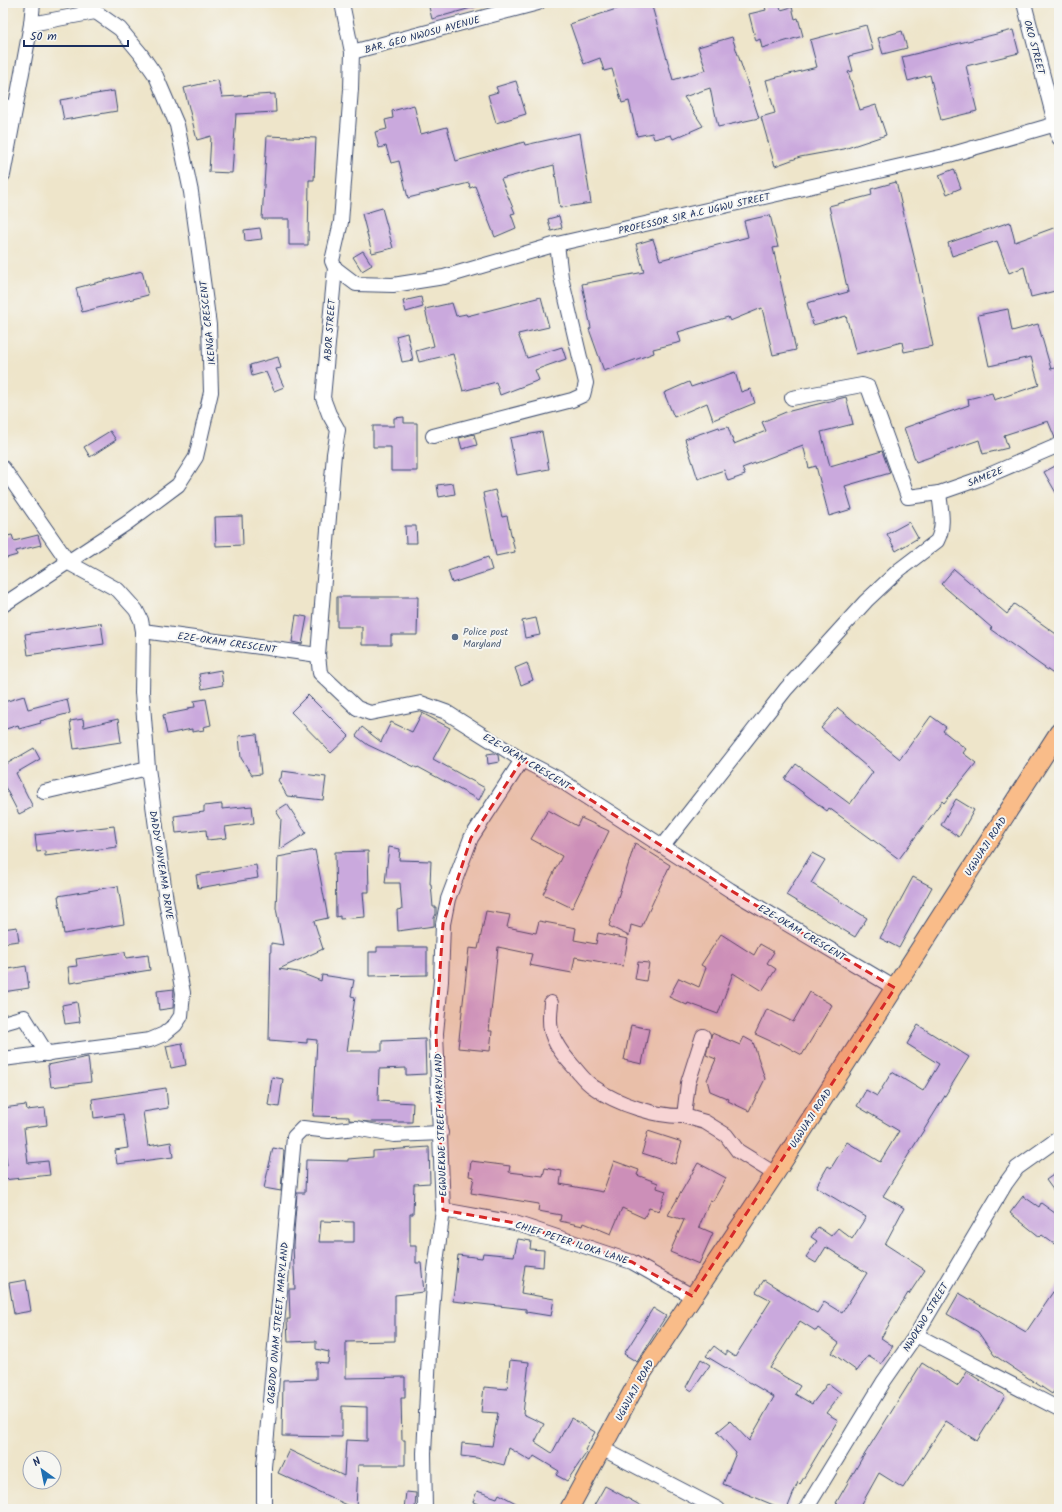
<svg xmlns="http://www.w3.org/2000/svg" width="1062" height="1512" viewBox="0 0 1062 1512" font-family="Kalam,sans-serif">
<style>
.building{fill:#caa9dd;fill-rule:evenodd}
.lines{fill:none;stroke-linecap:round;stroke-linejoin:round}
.minor-casing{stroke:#3b4a6e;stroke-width:16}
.major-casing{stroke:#3b4a6e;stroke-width:20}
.minor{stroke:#fff;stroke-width:14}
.major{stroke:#f9bc89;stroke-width:18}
.marked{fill:#d62828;fill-opacity:0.2;stroke:#d62828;stroke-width:3;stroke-dasharray:8 5;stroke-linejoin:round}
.service-dot{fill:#5c6f8a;stroke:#f6f6f2;stroke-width:1.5}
.labels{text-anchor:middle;stroke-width:4;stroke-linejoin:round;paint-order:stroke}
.street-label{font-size:10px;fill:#1b2f5e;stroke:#f6f6f2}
.service-label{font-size:10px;fill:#4e5e75;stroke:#f6f6f2;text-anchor:start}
</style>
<rect width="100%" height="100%" fill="#f6f6f2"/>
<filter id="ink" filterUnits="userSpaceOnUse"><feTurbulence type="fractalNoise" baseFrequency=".025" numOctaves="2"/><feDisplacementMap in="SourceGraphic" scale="8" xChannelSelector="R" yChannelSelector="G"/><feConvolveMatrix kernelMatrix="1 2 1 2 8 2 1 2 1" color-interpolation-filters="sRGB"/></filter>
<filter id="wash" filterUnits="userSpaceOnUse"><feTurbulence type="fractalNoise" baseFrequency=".012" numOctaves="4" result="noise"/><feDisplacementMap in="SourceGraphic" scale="16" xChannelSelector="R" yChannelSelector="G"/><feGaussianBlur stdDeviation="0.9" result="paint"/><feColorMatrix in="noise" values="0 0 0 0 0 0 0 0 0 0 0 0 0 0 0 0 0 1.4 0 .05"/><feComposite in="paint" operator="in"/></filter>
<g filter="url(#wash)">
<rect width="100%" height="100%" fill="#eee5ca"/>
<g id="blocks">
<g class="building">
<path d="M428,3H478V6L432,19Z"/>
<path d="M635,3H651L673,80L706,70L698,47L732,37L759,118L718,127L710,88L684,97L703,126L673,139L671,135L654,139L652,133L637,136L629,101L622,103L612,69L604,71L600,58L584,64L570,24Z"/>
<path d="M764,3H779L781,10L792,7L795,19L798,18L803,36L762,48L760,39L756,41L749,14L766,10Z"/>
<path d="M866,25L873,50L849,56L853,71L848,72L860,110L876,105L886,135L844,149L800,157L775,166L761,117L775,113L766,80L817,67L810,40Z"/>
<path d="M1013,30L1019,53L966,66L977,111L941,120L930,75L908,81L902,57Z"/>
<path d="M902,31L907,48L883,54L878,38Z"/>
<path d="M218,80L222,97L275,94L276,112L236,114L232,173L209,172L211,136L197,140L184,88Z"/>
<path d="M516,81L526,114L496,123L488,95L498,92L496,87Z"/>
<path d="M114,91L117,111L64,120L60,100Z"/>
<path d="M414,105L421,134L447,127L456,161L524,142L525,145L580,133L591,203L560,208L554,165L501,179L515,213L511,214L516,228L495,237L475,186L470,188L469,183L408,198L399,161L391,163L386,146L379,148L375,132L387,129L385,120L393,118L392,111Z"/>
<path d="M267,136L316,138L314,180H309L308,245H289V219H262Z"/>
<path d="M954,169L961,188L947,194L939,175Z"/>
<path d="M896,182L918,273L933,346L904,352L902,342L856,354L846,316L813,325L807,303L848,292L829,206L872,195L871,189Z"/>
<path d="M382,208L393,248L372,253L362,214Z"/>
<path d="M770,215L778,247L773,248L796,350L773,355L762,308L730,321L728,317L678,332L681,342L653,349L654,353L604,371L589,329L591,328L582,284L644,272L636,244L653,239L660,260L748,237L744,221Z"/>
<path d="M559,216L562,228L551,231L548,219Z"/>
<path d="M1010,222L1015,242L1059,226V290L1031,297L1024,267L1009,273L997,241L952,256L948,243Z"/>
<path d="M260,228L262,239L245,241L244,230Z"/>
<path d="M363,251L372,265L362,271L353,257Z"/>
<path d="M142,271L148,295L82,312L76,288Z"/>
<path d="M421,297L423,307L406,312L403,301Z"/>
<path d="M541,297L549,327L518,334L527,358L562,347L566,359L535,370L539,380L500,395L496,382L463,391L453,354L419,362L416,351L434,346L425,309L452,303L456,316L466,314L467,316Z"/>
<path d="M1008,309L1012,331L1038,324L1051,369L1059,367V437L1055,438L1048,421L1004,435L1008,448L983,454L979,440L916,462L904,428L969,405L968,399L992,393L994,400L1039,385L1031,357L989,366L978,315Z"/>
<path d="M407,333L413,360L402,362L396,336Z"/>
<path d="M278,357L281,368L276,369L284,387L274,391L266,372L252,376L250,365Z"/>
<path d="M735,372L741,392L750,389L755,403L713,420L707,403L674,417L664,393L689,382L691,387Z"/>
<path d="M846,397L853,424L821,432L830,466L882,451L890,473L845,486L852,509L829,516L816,466L809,468L803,445L742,468L745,475L728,481L724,470L698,479L685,439L719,427L720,429L728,427L734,444L766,431L762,422L786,412Z"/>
<path d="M404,417V423H417V471H391V447H373V426H394V418Z"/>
<path d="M110,431L116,440L90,457L84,447Z"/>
<path d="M542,432L549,469L517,475L510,438Z"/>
<path d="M474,434L477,445L462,449L459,438Z"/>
<path d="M1059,464V498L1044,472Z"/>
<path d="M453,483L455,494L439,497L437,485Z"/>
<path d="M495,490L502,517L507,516L515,552L496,556L483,493Z"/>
<path d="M242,516L243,545L216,546L215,517Z"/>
<path d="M909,522L918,538L896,551L887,534Z"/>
<path d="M405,526H416L417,543H406Z"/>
<path d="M12,535L14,541L38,535L41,545L16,551L17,555L3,559V537Z"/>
<path d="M488,557L492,570L452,583L448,571Z"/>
<path d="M954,569L1007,614L1014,604L1059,636V678L990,629L992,628L941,584Z"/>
<path d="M337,597H418L417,635H391V645H362V627H337Z"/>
<path d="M296,615L307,617L302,644L292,642Z"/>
<path d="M536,618L540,635L525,638L522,621Z"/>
<path d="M101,623L104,644L28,655L25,634Z"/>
<path d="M527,663L533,680L521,685L515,668Z"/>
<path d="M221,670L223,685L202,689L199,674Z"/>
<path d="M308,695L349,736L331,753L291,712Z"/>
<path d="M24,696L28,709L67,699L70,713L40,721L41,723L19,729L18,725L3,730V709L6,708L4,702Z"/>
<path d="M206,699L211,725L203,727L204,730L192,732V729L167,734L163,715L188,710V708L195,707L194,701Z"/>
<path d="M838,708L900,759L931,716L946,727L943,731L966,749L963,753L976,763L944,803L942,801L899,859L829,808L827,811L785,779L796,764L850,804L873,772L821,728Z"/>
<path d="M422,713L450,728L433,759L485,788L479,800L418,767L417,768L368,745L356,736L362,727L381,742L391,722L412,732Z"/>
<path d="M83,719L84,727L118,719L121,742L74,749L70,721Z"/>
<path d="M257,734L261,774L252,775L241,758L239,736Z"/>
<path d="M34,748L40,759L16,773L33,807L19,814L3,783V766Z"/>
<path d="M494,753L498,755L499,762L488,764L487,754Z"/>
<path d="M282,771L326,777L323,800L287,796L278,780L281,778Z"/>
<path d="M956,799L974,810L959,837L941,825Z"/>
<path d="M222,804V809L252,806L254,823L225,827L227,838L207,840L206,830L176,833L174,816L204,812V806Z"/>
<path d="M287,804L306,833L279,850L281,819L276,811Z"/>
<path d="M548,810L577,826L581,818L609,831L572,908L543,894L562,856L531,839Z"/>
<path d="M114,826L117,847L45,856V851L37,852L35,835Z"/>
<path d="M635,843L670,865L641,928L631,925L629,936L609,926Z"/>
<path d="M389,847L400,849L399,860L431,861L430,884H431L433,907H436V914L434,918V926L398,931L397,910L402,909L400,883H385Z"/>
<path d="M315,850L328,918L314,921L323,949L279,969L298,972L321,981L322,975L354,980L351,996L355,997L347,1051H382V1041L425,1039L426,1074L406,1075V1068L379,1069L378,1101L413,1103L412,1122H369L349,1120V1117L313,1116L317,1040L307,1039V1043L269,1040L271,943L283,945L276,908L278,857Z"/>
<path d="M368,851L369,892H363L365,917L340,919V916L336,917L335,852Z"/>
<path d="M812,853L825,860L811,883L867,918L855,937L786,895Z"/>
<path d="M256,865L258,878L198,888L196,875Z"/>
<path d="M913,877L932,887L899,948L880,938Z"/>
<path d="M118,886L124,924L64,934L58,896Z"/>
<path d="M486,911L510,915L507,927L536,933L539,921L576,928L574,940L596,944L598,933L628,939L623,966L575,957L572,973L529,965L532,954L498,947L489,1031H492L490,1051L458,1048L469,948L478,949Z"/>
<path d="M17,927L19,941L3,943V929Z"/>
<path d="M721,934L754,955L760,944L774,952L767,963L776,969L762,991L733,973L718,1014L688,1003L687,1005L669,997L679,978L699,987L706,968L701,965Z"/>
<path d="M377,947H427V975L369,976V952H377Z"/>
<path d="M125,952L126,958L148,955L150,970L70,983L68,967L77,966L76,959Z"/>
<path d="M638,962L649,963L646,981L635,979Z"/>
<path d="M26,966L29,988L3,992V970Z"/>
<path d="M174,989L173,1008L159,1010L157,991Z"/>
<path d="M810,992L832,1005L802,1055L780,1043L779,1045L755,1034L767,1009L793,1022Z"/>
<path d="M77,1002L80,1022L65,1024L62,1005Z"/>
<path d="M631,1025L649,1029L642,1064L624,1060Z"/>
<path d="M918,1025L969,1057L883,1196L904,1208L885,1244L925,1270L909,1294L908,1293L881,1338L893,1346L881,1364L868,1356L857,1371L832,1353L839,1343L818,1328L816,1331L800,1321L770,1368L800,1386L795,1394L812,1404L828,1383L841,1393L826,1413L838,1420L800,1484L798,1482L787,1509H783L723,1484L736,1453L717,1432L730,1421L749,1441L774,1397L706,1356L714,1346L726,1355V1351L735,1357L771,1300L756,1292L764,1280L817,1313L824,1302L842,1313L867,1273L826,1247L816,1263L806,1257L817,1241L811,1237L818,1227L831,1236L838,1228L852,1239L866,1217L816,1187L828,1166L831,1168L847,1142L880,1162L899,1131L857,1106L866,1090L877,1096L892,1072L923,1091L939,1064L907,1044Z"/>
<path d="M712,1033L740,1045L744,1037L753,1042L765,1079L749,1111L728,1101L729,1099L710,1091L707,1080L716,1059L706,1055Z"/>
<path d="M182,1043L186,1065L171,1068L166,1046Z"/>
<path d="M88,1057L91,1082L51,1087L48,1065Z"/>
<path d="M272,1077L283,1079L279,1107L268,1105Z"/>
<path d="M166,1088L168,1108L143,1112L148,1146L171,1142L173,1157L117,1164L115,1150L128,1148L123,1114L94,1118L92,1099Z"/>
<path d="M26,1105L27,1110L45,1108L47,1125L24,1128L28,1163L48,1161L50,1175L3,1180V1165H7L3,1136V1108Z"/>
<path d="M648,1131L682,1142L675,1164L642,1153Z"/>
<path d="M429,1147L430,1183L414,1184L413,1214H410V1246H416V1263H421L424,1292L395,1295V1341L346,1342V1378L405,1377V1398H401L402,1440H405V1465H358L356,1509L278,1473L289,1450L344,1476L346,1440L367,1441V1407L342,1406V1437L282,1436L283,1380L316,1379V1362L328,1363L329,1352L316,1349V1341L288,1342L287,1319H290L289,1289H295L293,1245L297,1193H305L306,1160L348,1161V1159L373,1157V1151ZM321,1221L354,1222V1242H319Z"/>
<path d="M273,1148L284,1150L281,1191L264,1188Z"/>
<path d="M471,1161L510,1166L509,1172L543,1176L545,1168L562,1171L560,1184L603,1192L614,1161L639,1170L637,1175L658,1183L657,1188L666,1191L659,1211L649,1208L644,1218L622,1208L611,1234L584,1223L583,1226L560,1221L561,1215L538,1211L539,1204L471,1193L474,1177L469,1176Z"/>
<path d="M698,1163L726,1178L713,1201L710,1200L699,1227L713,1233L699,1264L670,1252L684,1220L668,1215Z"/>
<path d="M1059,1171V1198L1046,1180Z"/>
<path d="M1023,1196L1039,1207L1041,1203L1059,1216V1237L1054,1244L1042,1235L1040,1237L1010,1213Z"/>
<path d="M518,1239L531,1241L530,1249L544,1250L543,1267L525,1265L521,1293L554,1299L551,1316L526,1312V1309L453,1301L458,1255L482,1258L483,1253L514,1256Z"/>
<path d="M26,1280L31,1311L14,1314L9,1283Z"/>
<path d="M1059,1283V1383L1052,1394L994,1355L978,1332L947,1314L959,1293L1026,1332Z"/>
<path d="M653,1308L666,1316L637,1362L624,1354Z"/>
<path d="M701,1359L710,1365L692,1391L686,1387Z"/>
<path d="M510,1360L529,1362L523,1414L544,1424L535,1442L552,1453L571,1418L595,1432L585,1450L587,1452L567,1481L556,1475L559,1471L534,1456L531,1461L509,1448L504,1465L477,1458L461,1456L462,1443L492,1446L498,1413L481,1412L484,1387L507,1389Z"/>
<path d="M922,1363L958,1386L967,1372L1005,1396L977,1441L946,1421L903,1488L879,1473L859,1509H847L836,1503L861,1460Z"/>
<path d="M605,1486L647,1509H592Z"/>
<path d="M477,1491L497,1498L499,1494L527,1509H491L473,1502Z"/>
<path d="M406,1492L416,1493L415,1509H404Z"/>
</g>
</g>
</g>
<g filter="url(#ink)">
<use href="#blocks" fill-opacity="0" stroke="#3b4a6e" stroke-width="1"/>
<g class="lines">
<g class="minor-casing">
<g id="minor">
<path d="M342,3L352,52L351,89L341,222L332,261L335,268L323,398L329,414L338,430L334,454L318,655L320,673L357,708L370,713L421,703L446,712L522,760L557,778L730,890L895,988"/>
<path d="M1024,3L1059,138"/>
<path d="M31,24L95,12"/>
<path d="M352,52L538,3"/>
<path d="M3,106L15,108"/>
<path d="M3,175L31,24L33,3"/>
<path d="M335,268L356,284L393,285L444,277L557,244L949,155L1056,124"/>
<path d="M792,398L862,385L868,387L908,497L939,493L982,478L1059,445"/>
<path d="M433,436L572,400L583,395L586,383L561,277L557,244"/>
<path d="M3,468L69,563L118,590L136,610L141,620L143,631L142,692L148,768L166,901L183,993L181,1016L175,1025L164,1034L150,1040L3,1059"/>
<path d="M3,605L127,523L178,485L196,457L211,392L209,325L191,192L177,125L156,76L140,53L120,29L83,3"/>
<path d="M143,631L318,655"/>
<path d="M44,792L148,768"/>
<path d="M663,846L786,689L866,601L899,570L937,541C945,526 941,510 939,493"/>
<path d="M551,1003C550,1012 549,1022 551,1030C554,1044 564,1056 573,1066C580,1074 586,1083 595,1088C617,1104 657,1117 684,1116L688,1083L703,1036"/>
<path d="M3,1023L24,1017L47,1054"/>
<path d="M684,1116L705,1122L726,1135L738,1151L775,1174"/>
<path d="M443,1210L515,1223L632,1262L692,1296"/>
<path d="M916,1335L1059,1409"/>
<path d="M603,1449L718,1509"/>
<path d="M264,1509V1467L294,1137L303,1128L329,1131L355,1128L394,1135L441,1133"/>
<path d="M425,1509L424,1453L429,1354L435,1270L443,1210L436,1033L441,981L443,924L448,899L471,838L522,760"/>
<path d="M806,1509L884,1381L916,1335L1006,1183L1017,1168L1059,1138"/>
</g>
</g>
<g class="major-casing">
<path id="major" d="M569,1509L643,1372L775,1174L1059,732"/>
</g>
<use href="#minor" class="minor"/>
<use href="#major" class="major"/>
</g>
</g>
<path class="marked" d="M522,760L557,778L730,890L895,988L692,1296L632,1262L515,1223L443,1210L436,1033L443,924L471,838Z"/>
<circle class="service-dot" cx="455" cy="637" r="4"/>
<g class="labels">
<g class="street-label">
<text transform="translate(422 34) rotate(-15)" y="4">BAR. GEO NWOSU AVENUE</text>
<text transform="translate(1035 47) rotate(75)" y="4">OKO STREET</text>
<text transform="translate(694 213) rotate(-13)" y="4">PROFESSOR SIR A.C UGWU STREET</text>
<text transform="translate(207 323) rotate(-96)" y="4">IKENGA CRESCENT</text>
<text transform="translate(329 330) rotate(-86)" y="4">ABOR STREET</text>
<text transform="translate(985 476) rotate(-22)" y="4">SAMEZE</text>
<text transform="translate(227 642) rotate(8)" y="4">EZE-OKAM CRESCENT</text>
<text transform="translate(527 761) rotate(31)" y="4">EZE-OKAM CRESCENT</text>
<text transform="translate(985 846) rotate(-57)" y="4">UGWUAJI ROAD</text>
<text transform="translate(162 865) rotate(81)" y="4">DADDY ONYEAMA DRIVE</text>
<text transform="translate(802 932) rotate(31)" y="4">EZE-OKAM CRESCENT</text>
<text transform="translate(810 1118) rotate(-57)" y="4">UGWUAJI ROAD</text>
<text transform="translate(440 1125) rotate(-92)" y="4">EGWUEKWE STREET MARYLAND</text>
<text transform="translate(572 1242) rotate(18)" y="4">CHIEF PETER ILOKA LANE</text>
<text transform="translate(925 1317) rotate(-59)" y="4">NWOKWO STREET</text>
<text transform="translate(277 1323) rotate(-85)" y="4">OGBODO ONAM STREET, MARYLAND</text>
<text transform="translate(634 1390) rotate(-61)" y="4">UGWUAJI ROAD</text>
</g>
<g class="service-label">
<text x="463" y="635">Police post<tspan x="463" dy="12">Maryland</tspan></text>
</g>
</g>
<rect width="1062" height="1512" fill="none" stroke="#f6f6f2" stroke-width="16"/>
<g transform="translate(42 1470) rotate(327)"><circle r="19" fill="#f6f6f2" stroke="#9ea6b7"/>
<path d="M0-3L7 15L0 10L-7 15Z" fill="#1f6fb2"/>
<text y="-6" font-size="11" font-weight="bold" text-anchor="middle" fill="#1b2f5e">N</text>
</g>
<path d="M24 40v6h104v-6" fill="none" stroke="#1b2f5e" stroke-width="2"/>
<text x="30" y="40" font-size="12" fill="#1b2f5e" stroke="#f6f6f2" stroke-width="3" paint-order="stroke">50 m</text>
</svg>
